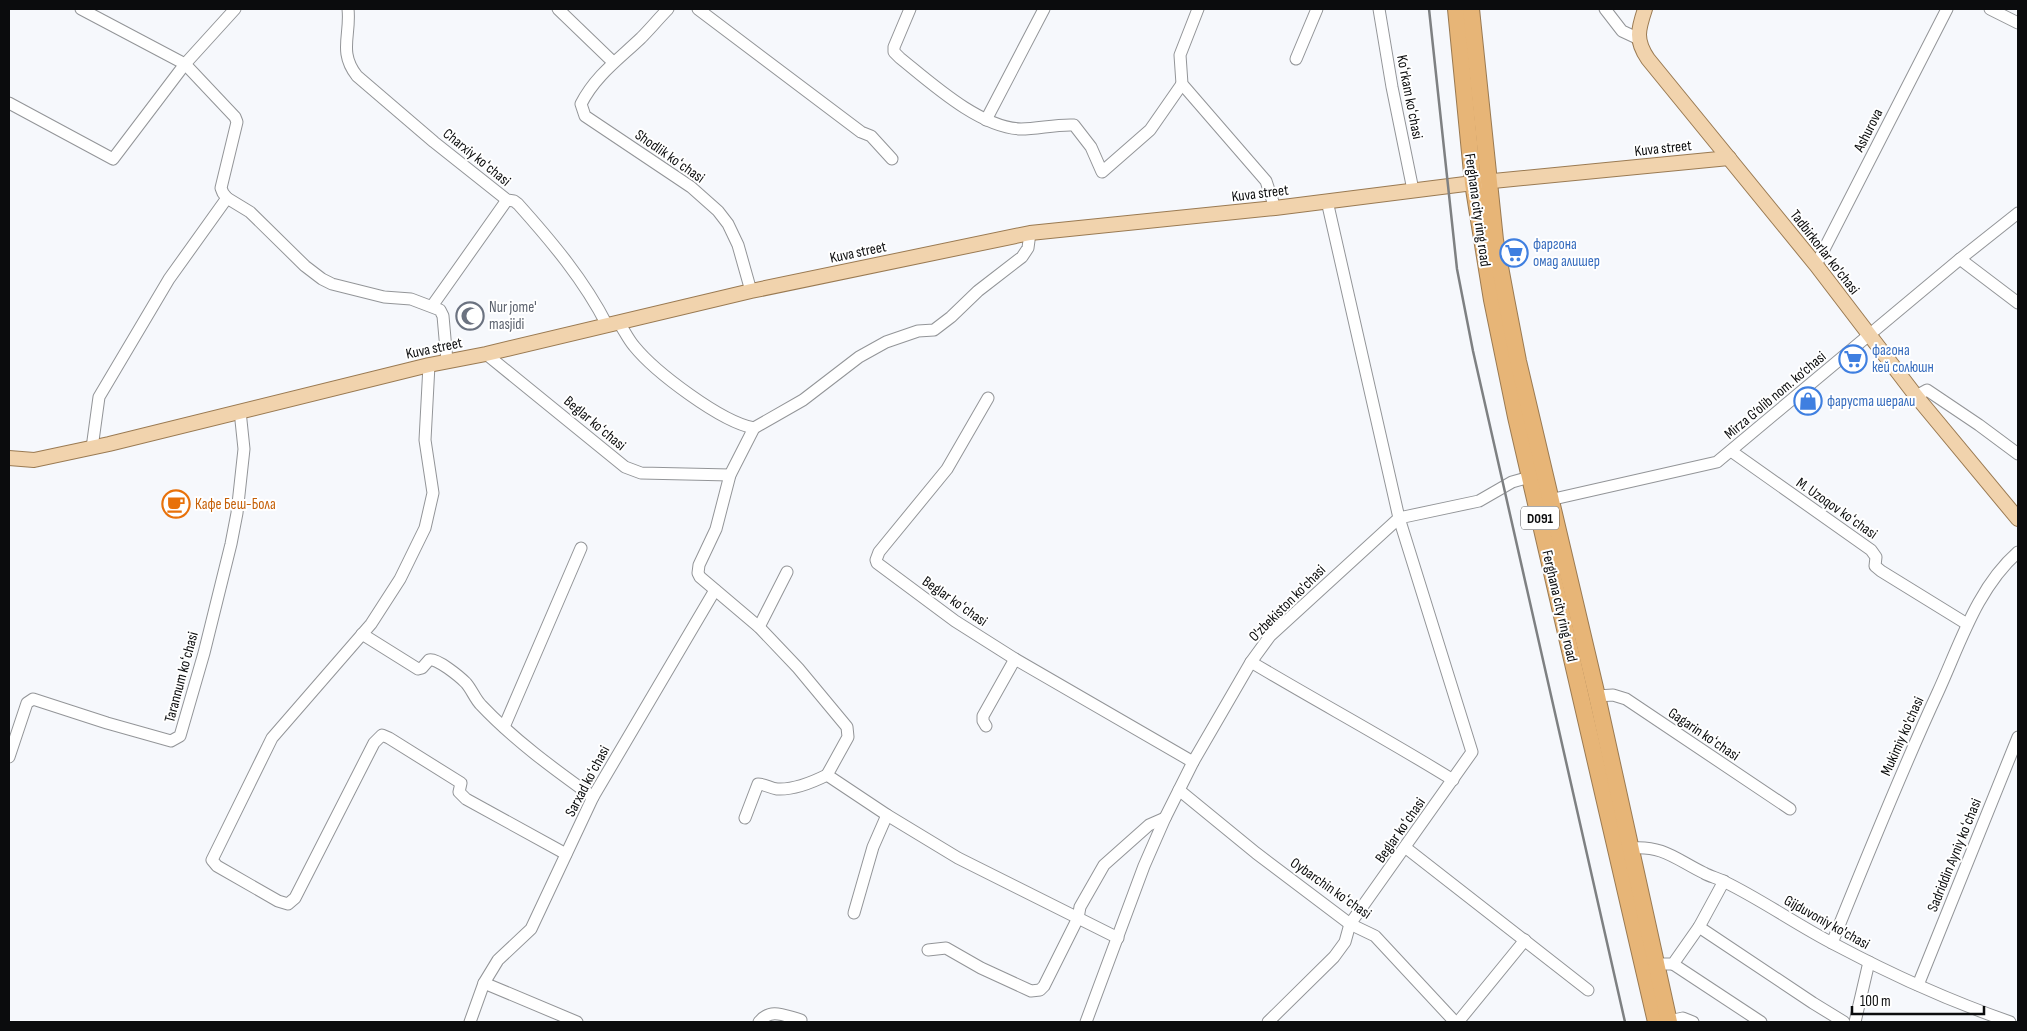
<svg xmlns="http://www.w3.org/2000/svg" width="2027" height="1031" viewBox="0 0 2027 1031" font-family="'Sofia Sans Condensed',sans-serif">
<style>
.lines{fill:none;stroke-linecap:round;stroke-linejoin:round}
.minor-casing{stroke:#939598;stroke-width:13}
.major-casing{stroke:#9a7a52;stroke-width:16}
.highway-casing{stroke:#9a7a52;stroke-width:18}
.minor{stroke:#fff;stroke-width:11}
.major{stroke:#f1d3ad;stroke-width:14}
.highway{stroke:#e7b577;stroke-width:16}
.rail{stroke:#7e8082;stroke-width:2.5}
.labels{text-anchor:middle;stroke-width:4;stroke-linejoin:round;paint-order:stroke}
.shield{fill:#fff;stroke:#545556;stroke-width:1}
.shield-label{font-size:14px;font-weight:bold;fill:#0b0c0d}
.street-label{font-size:15px;fill:#0b0c0d;stroke:#fff}
.shop-label{font-size:15px;fill:#366cbe;stroke:#fff;text-anchor:start}
.worship-label{font-size:15px;fill:#5b616d;stroke:#fff;text-anchor:start}
.food-label{font-size:15px;fill:#c56008;stroke:#fff;text-anchor:start}
</style>
<rect width="100%" height="100%" fill="#f6f8fc"/>
<g class="lines">
<g class="minor-casing">
<g id="minor">
<path d="M81,9L185,64L235,117L237,122L221,188L223,193L227,198"/>
<path d="M348,9C351,35 338,52 357,76L434,142L507,200L514,201L518,204C552,242 584,280 607,325"/>
<path d="M558,9L613,62"/>
<path d="M668,9C659,18 651,28 641,38C619,59 595,76 581,104L585,116L691,187L718,211L728,224L738,245L751,291"/>
<path d="M698,9L861,132L871,136L892,159"/>
<path d="M910,9L894,47V52L900,58C931,83 980,128 1021,129C1038,129 1056,124 1074,125L1091,147L1102,172L1150,130L1182,84"/>
<path d="M1198,9L1180,55L1182,84L1266,181L1275,208"/>
<path d="M1379,9L1392,87L1413,190"/>
<path d="M1605,9L1622,31L1637,38"/>
<path d="M1990,9L2018,23"/>
<path d="M1296,59L1317,9"/>
<path d="M9,103L113,159L185,64L235,9"/>
<path d="M986,120L1044,9"/>
<path d="M1030,233L1028,248L1022,257L978,291L951,317L934,330L918,331L886,342L859,357L803,400L754,428L730,475L716,529L699,565L698,573L700,577L759,627L798,668L847,727L848,737L827,775L887,815L958,858L1118,938"/>
<path d="M1960,259L2018,303"/>
<path d="M1816,265L1947,9"/>
<path d="M432,306L507,200"/>
<path d="M619,323C624,330 628,339 634,346C655,372 721,422 754,428"/>
<path d="M486,354L625,467L641,473L730,475"/>
<path d="M429,365L425,440L433,493L425,528L400,579L371,624L272,738L212,860L217,866L278,901L288,904L295,898L374,743L382,735L389,738L461,783L459,792L466,799L566,854"/>
<path d="M1916,396L1927,390L1979,425L2018,454"/>
<path d="M988,398L947,469L879,552L876,560L877,563L955,621L1015,659L1193,762"/>
<path d="M92,448L99,397L169,279L227,198L250,212L305,266L322,279L332,284L384,297L411,299L440,310L443,316L447,361"/>
<path d="M1731,451L1871,550L1876,557L1875,566L1881,571L1967,624"/>
<path d="M1545,501L1717,462L1960,259L2018,213"/>
<path d="M759,627L787,572"/>
<path d="M362,634L418,669L422,668L429,660C436,657 460,677 466,683C472,690 475,699 481,705C514,740 554,769 593,797"/>
<path d="M1251,662C1318,702 1387,739 1453,780"/>
<path d="M1597,696L1613,695L1626,699L1790,809"/>
<path d="M986,726L983,721V716L1015,659"/>
<path d="M504,727L581,548"/>
<path d="M9,757L27,703L33,699L107,723L171,741L180,736L204,653L231,544L237,513L244,449L240,411"/>
<path d="M1179,790L1256,853L1350,924L1375,936L1455,1022"/>
<path d="M745,818L758,784C765,784 770,788 777,789C793,790 813,782 827,775"/>
<path d="M1406,848L1588,990"/>
<path d="M1631,848C1663,845 1677,860 1704,873C1711,877 1718,878 1725,882C1762,900 1797,925 1834,944C1890,974 1950,1001 2010,1022"/>
<path d="M854,913L873,847L887,815"/>
<path d="M1699,927L1813,1003L1844,1022"/>
<path d="M1832,943C1866,859 1900,774 1938,692C1960,644 1977,588 2018,552"/>
<path d="M928,950L946,948L981,968L1031,991L1040,990L1044,986L1078,918L1080,907L1104,865L1149,825L1165,818"/>
<path d="M1656,964H1673L1699,927L1724,881"/>
<path d="M1673,964L1761,1022"/>
<path d="M484,983L577,1022"/>
<path d="M1918,985L2018,737"/>
<path d="M1669,1021L1683,1018L1693,1022"/>
<path d="M470,1022L484,983L498,960L531,929L593,797L715,590"/>
<path d="M759,1022C771,1007 785,1016 801,1020"/>
<path d="M1086,1022L1144,866L1165,818L1193,762L1251,662L1270,636L1399,518L1327,201"/>
<path d="M1268,1022L1334,957L1345,942L1350,924L1472,752L1399,518L1479,501L1512,482L1530,477"/>
<path d="M1458,1022L1525,940"/>
<path d="M1855,1022L1869,962"/>
</g>
</g>
<g class="major-casing">
<g id="major">
<path d="M1645,9C1638,30 1635,40 1648,59L1816,265L1916,396L2018,519"/>
<path d="M9,458L34,460L109,444L429,365L486,354L751,291L1030,233L1275,208L1473,183L1729,158"/>
</g>
</g>
<g class="highway-casing">
<g id="highway">
<path d="M1456,9L1473,183L1492,300L1516,417L1656,1022"/>
<path d="M1471,9L1495,240L1506,299L1518,361L1597,696L1669,1022"/>
</g>
</g>
<use href="#minor" class="minor"/>
<use href="#major" class="major"/>
<use href="#highway" class="highway"/>
<path class="rail" d="M1429,9L1457,269L1473,351L1625,1022"/>
</g>
<defs>
<g id="supermarket-ring" transform="scale(1.4375)"><circle r="9.5" fill="#fff" stroke="#3f7fe0" stroke-width="1.5"/><path d="M-6-5.5h2.5l.6 2H6L4.5 2H-2.5L-4.4-4H-6ZM-1.5 3.2a1.3 1.3 0 1 0 .1 0ZM3 3.2a1.3 1.3 0 1 0 .1 0Z" fill="#3f7fe0"/></g>
<g id="mosque-ring" transform="scale(1.4375)"><circle r="9.5" fill="#fff" stroke="#6b7280" stroke-width="1.5"/><path d="M3.5-4.9A6 6 0 1 0 3.5 4.9A5 5 0 1 1 3.5-4.9Z" fill="#6b7280"/></g>
<g id="shop-ring" transform="scale(1.4375)"><circle r="9.5" fill="#fff" stroke="#3f7fe0" stroke-width="1.5"/><path d="M-5-2.5h2.3a2.7 3.5 0 0 1 5.4 0H5L5.5 6h-11ZM-1.5-2.5h3a1.5 2.3 0 0 0-3 0Z" fill="#3f7fe0"/></g>
<g id="cafe-ring" transform="scale(1.4375)"><circle r="9.5" fill="#fff" stroke="#e8710a" stroke-width="1.5"/><path d="M-5.5-4.5H6V0H3Q3 3.5 0 3.5H-2.5Q-5.5 3.5-5.5 0ZM3-3.2v2h1.7v-2ZM-6 4.5H4V6H-6Z" fill="#e8710a"/></g>
</defs>
<g fill-rule="evenodd">
<use href="#supermarket-ring" x="1514" y="253"/>
<use href="#mosque-ring" x="470" y="316"/>
<use href="#supermarket-ring" x="1853" y="359"/>
<use href="#shop-ring" x="1808" y="401"/>
<use href="#cafe-ring" x="176" y="504"/>
</g>
<g class="labels">
<rect class="shield" x="1521" y="506.5" width="38" height="23" rx="4"/>
<g class="shield-label">
<text x="1540" y="523">D091</text>
</g>
<g class="street-label">
<text transform="translate(1410 97) rotate(79)" y="5">Koʻrkam koʻchasi</text>
<text transform="translate(1868 130) rotate(-63)" y="5">Ashurova</text>
<text transform="translate(1663 148) rotate(-6)" y="5">Kuva street</text>
<text transform="translate(670 156) rotate(35)" y="5">Shodlik koʻchasi</text>
<text transform="translate(477 157) rotate(39)" y="5">Charxiy koʻchasi</text>
<text transform="translate(1260 193) rotate(-7)" y="5">Kuva street</text>
<text transform="translate(1478 210) rotate(82)" y="5">Ferghana city ring road</text>
<text transform="translate(858 252) rotate(-12)" y="5">Kuva street</text>
<text transform="translate(1825 252) rotate(52)" y="5">Tadbirkorlar ko'chasi</text>
<text transform="translate(434 348) rotate(-12)" y="5">Kuva street</text>
<text transform="translate(1775 395) rotate(-40)" y="5">Mirza G‘olib nom. ko‘chasi</text>
<text transform="translate(595 423) rotate(40)" y="5">Beglar koʻchasi</text>
<text transform="translate(1837 508) rotate(35)" y="5">M. Uzoqov koʻchasi</text>
<text transform="translate(955 601) rotate(35)" y="5">Beglar koʻchasi</text>
<text transform="translate(1287 603) rotate(-45)" y="5">O'zbekiston ko'chasi</text>
<text transform="translate(1560 606) rotate(77)" y="5">Ferghana city ring road</text>
<text transform="translate(181 677) rotate(-75)" y="5">Tarannum koʻchasi</text>
<text transform="translate(1704 734) rotate(34)" y="5">Gagarin koʻchasi</text>
<text transform="translate(1902 736) rotate(-66)" y="5">Mukimiy ko'chasi</text>
<text transform="translate(587 781) rotate(-62)" y="5">Sarxad koʻchasi</text>
<text transform="translate(1400 830) rotate(-55)" y="5">Beglar koʻchasi</text>
<text transform="translate(1954 855) rotate(-68)" y="5">Sadriddin Ayniy koʻchasi</text>
<text transform="translate(1331 888) rotate(35)" y="5">Oybarchin koʻchasi</text>
<text transform="translate(1827 922) rotate(29)" y="5">Gijduvoniy ko'chasi</text>
</g>
<g class="shop-label">
<text x="1533" y="249">фаргона<tspan x="1533" dy="17">омад алишер</tspan></text>
<text x="1872" y="355">фагона<tspan x="1872" dy="17">кей солюшн</tspan></text>
<text x="1827" y="406">фаруста шерали</text>
</g>
<g class="worship-label">
<text x="489" y="312">Nur jome'<tspan x="489" dy="17">masjidi</tspan></text>
</g>
<g class="food-label">
<text x="195" y="509">Кафе Беш-Бола</text>
</g>
</g>
<rect width="2027" height="1031" fill="none" stroke="#0b0c0d" stroke-width="20"/>
<path d="M1852 1006v8h132v-8" fill="none" stroke="#0b0c0d" stroke-width="2.5"/>
<text x="1860" y="1006" font-size="15" fill="#0b0c0d" stroke="#ffffff" stroke-width="4" paint-order="stroke">100 m</text>
</svg>
